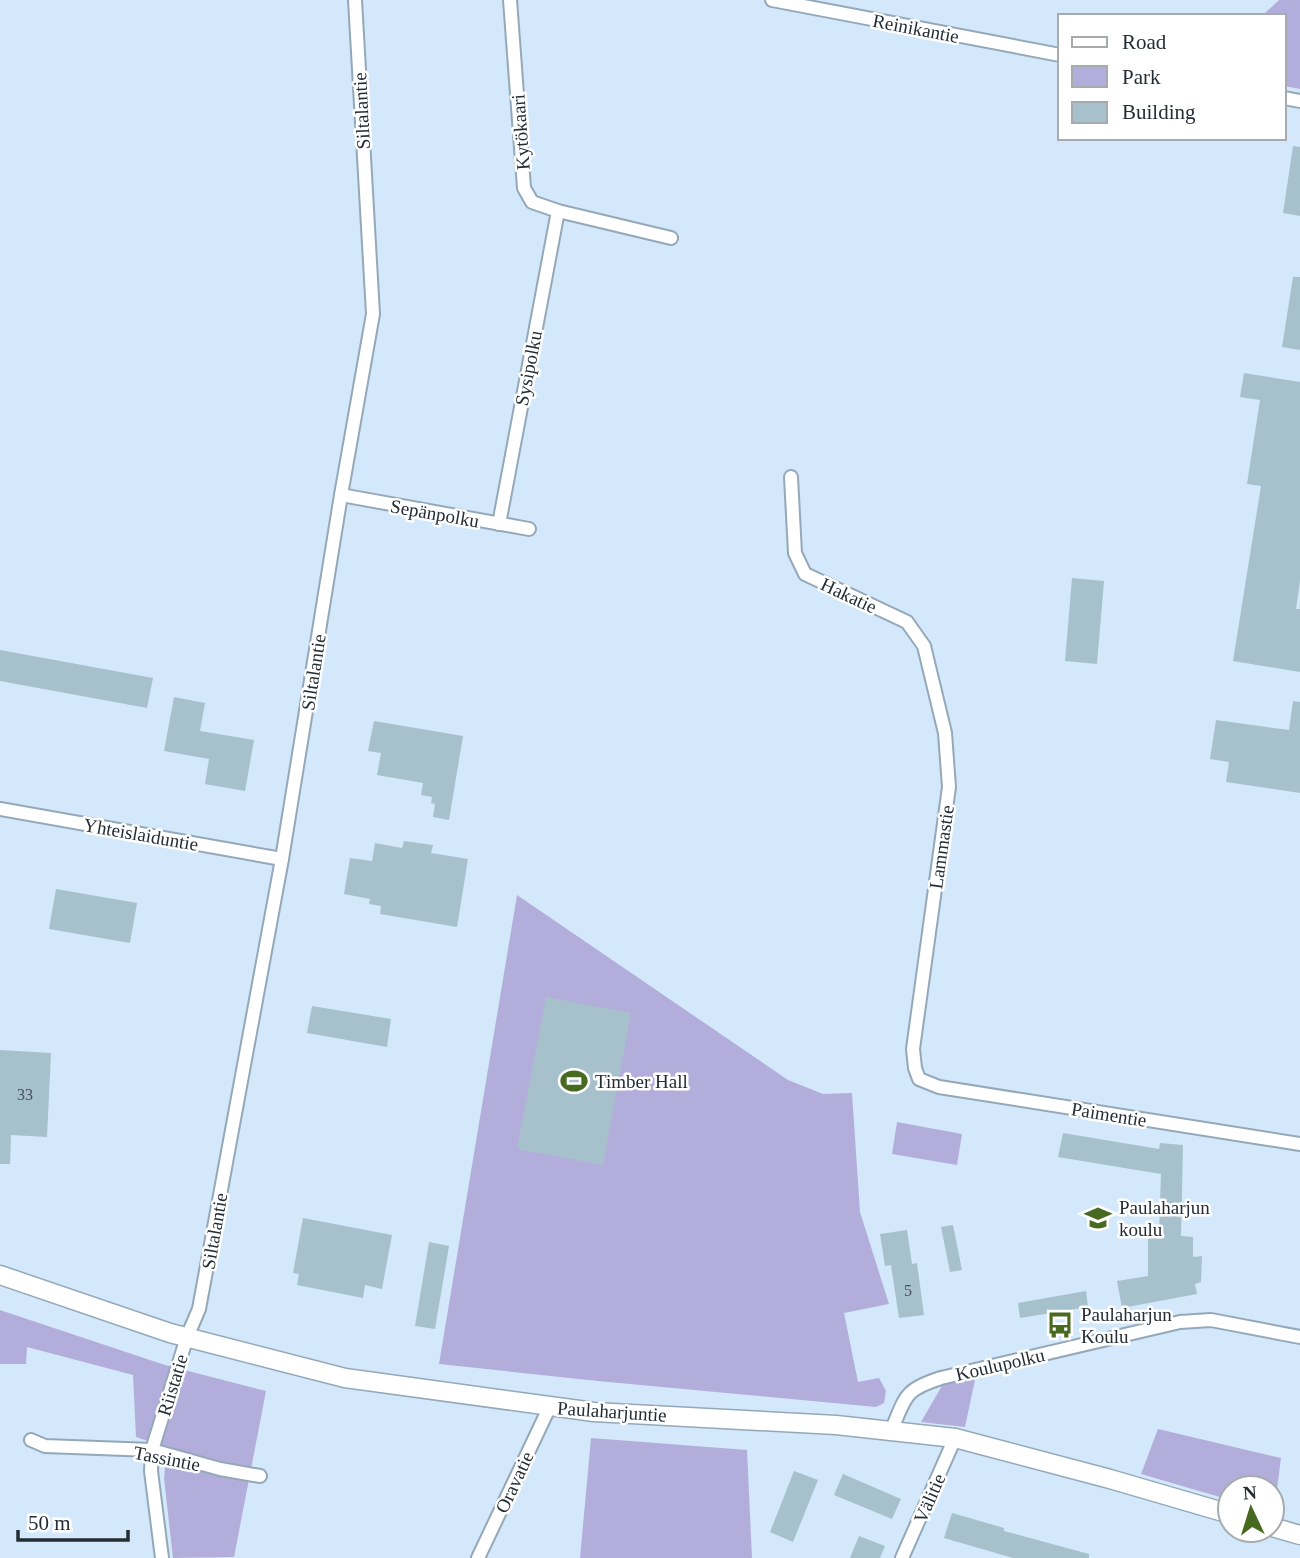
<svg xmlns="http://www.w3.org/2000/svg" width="1300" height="1558" viewBox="0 0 1300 1558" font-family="Georgia,serif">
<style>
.green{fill:#b3addc}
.building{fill:#a6c1cc}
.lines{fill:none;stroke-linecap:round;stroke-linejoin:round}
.street-casing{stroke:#94a8b9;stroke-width:16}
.secondary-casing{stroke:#94a8b9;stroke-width:21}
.street{stroke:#fff;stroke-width:12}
.secondary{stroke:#fff;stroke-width:18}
.labels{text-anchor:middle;stroke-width:5;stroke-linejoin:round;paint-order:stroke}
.number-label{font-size:16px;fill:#45525a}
.street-label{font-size:19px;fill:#252d34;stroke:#fff}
.poi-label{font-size:19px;fill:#252d34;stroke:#fff;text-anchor:start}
</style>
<rect width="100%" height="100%" fill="#d3e8fa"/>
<g class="green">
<path d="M1279,0H1300V89L1284,86V16H1262Z"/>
<path d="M517,895L788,1080L823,1094L852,1093L860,1212L889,1304L844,1313L858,1382L879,1378L886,1391L884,1403L876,1407L598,1381L439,1364Z"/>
<path d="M897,1122L962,1134L957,1165L892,1154Z"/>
<path d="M0,1310L165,1365L266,1391L234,1557L173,1558L164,1478L167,1448L136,1437L133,1375L27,1347L26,1364H0Z"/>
<path d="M976,1375L965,1427L921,1422L943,1384Z"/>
<path d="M1158,1429L1281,1458L1274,1513L1272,1512V1488H1230V1500L1141,1474Z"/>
<path d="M591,1438L747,1450L752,1558H580Z"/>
</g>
<g class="building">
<path d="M1293,146L1300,147V216L1283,213Z"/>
<path d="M1293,277H1300V350L1282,347Z"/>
<path d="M1244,373L1300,382V581L1296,609H1300V672L1233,661L1261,486L1247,484L1260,400L1240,397Z"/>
<path d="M1072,578L1104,581L1097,664L1065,661Z"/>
<path d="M0,650L153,678L147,708L0,681Z"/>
<path d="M174,697L205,703L200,731L254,740L245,791L205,784L209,759L164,751Z"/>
<path d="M1293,701L1300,702V793L1226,782L1229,762L1210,759L1216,720L1289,730Z"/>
<path d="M374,721L463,736L449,820L433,817L435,804L431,803L432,797L421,795L423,783L377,775L381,753L368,751Z"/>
<path d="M404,841L433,845L431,853L468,859L457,927L380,914L381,906L369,904L370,899L344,894L350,858L372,861L375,843L402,848Z"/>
<path d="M56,889L137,903L130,943L49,929Z"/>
<path d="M546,997L631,1013L603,1165L517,1149Z"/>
<path d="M312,1006L391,1019L387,1047L307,1033Z"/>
<path d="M0,1050L51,1053L47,1137L11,1135L10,1164H0Z"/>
<path d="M1063,1133L1159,1149L1160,1143L1183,1145L1181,1236L1193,1237V1257L1202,1256L1201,1282L1195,1284L1197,1294L1122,1308L1117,1281L1148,1276V1232H1159L1161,1174L1058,1157Z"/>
<path d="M303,1218L392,1235L382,1289L365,1285L363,1298L297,1285L299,1274L293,1273Z"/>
<path d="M953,1225L962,1270L950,1272L941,1227Z"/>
<path d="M907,1230L912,1264L917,1263L924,1315L899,1318L891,1265L885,1266L880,1234Z"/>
<path d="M429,1242L449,1246L435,1329L415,1326Z"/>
<path d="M1086,1291L1088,1307L1020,1318L1018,1303Z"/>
<path d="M794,1471L818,1480L793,1542L770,1532Z"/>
<path d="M843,1474L901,1499L892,1519L834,1495Z"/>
<path d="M952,1513L1004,1528V1531L1089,1554V1558H1013L944,1538Z"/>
<path d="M859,1536L885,1546L880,1558H850Z"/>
</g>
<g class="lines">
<g class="street-casing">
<g id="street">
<path d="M510,0L524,188L532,202L558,211L671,238"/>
<path d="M772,0L1060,55"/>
<path d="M1284,98L1300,101"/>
<path d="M791,477L795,553L805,574L907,622L924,646L945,733L949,787L913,1049L915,1068L919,1079L939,1087L1300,1144"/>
<path d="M341,495L529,529"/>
<path d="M499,524L558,211"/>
<path d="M0,809L282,859"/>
<path d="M891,1431C906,1397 903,1390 941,1378L1180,1322L1211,1320L1300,1337"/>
<path d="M31,1440L45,1446L152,1450L220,1469L260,1476"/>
<path d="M162,1558L151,1471L152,1450L187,1337L199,1309L282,859L341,495L373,314L355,0"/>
<path d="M478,1558L550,1406"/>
<path d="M902,1558L955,1438"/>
</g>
</g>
<g class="secondary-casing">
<g id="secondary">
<path d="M0,1275L170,1333L345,1378L594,1412L836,1425L955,1438L1110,1479L1230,1514"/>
<path d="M1272,1527L1300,1535"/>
</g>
</g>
<use href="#street" class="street"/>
<use href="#secondary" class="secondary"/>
</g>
<defs>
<g id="stadium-bare" transform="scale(2.1)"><path d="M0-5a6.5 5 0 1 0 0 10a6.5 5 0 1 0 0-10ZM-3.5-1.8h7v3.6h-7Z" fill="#486920" stroke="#fff" stroke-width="2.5" paint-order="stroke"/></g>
<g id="school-bare" transform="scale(2.1)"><path d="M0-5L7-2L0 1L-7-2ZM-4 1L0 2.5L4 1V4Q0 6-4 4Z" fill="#486920" stroke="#fff" stroke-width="2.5" paint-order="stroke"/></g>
<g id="bus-bare" transform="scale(2.1)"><path d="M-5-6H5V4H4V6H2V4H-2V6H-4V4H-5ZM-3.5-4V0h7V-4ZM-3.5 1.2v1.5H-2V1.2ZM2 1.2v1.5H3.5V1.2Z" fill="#486920" stroke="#fff" stroke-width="2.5" paint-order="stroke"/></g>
</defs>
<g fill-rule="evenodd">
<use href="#stadium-bare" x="574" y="1081"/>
<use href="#school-bare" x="1098" y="1218"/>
<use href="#bus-bare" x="1060" y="1325"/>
</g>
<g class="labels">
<g class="number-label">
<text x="25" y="1100">33</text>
<text x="908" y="1296">5</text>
</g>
<g class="street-label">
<text transform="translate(916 28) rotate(11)" y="7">Reinikantie</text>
<text transform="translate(361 111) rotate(-93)" y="7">Siltalantie</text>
<text transform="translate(520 132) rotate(-94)" y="7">Kytökaari</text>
<text transform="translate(528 368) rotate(-79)" y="7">Sysipolku</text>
<text transform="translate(435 513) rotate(10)" y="7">Sepänpolku</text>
<text transform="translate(849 595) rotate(25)" y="7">Hakatie</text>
<text transform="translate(313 672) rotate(-81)" y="7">Siltalantie</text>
<text transform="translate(141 834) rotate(10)" y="7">Yhteislaiduntie</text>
<text transform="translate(941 847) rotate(-82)" y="7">Lammastie</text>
<text transform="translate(1109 1114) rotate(9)" y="7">Paimentie</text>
<text transform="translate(214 1231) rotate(-80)" y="7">Siltalantie</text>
<text transform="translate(1000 1364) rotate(-13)" y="7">Koulupolku</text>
<text transform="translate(172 1385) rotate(-73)" y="7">Riistatie</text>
<text transform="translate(612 1411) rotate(4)" y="7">Paulaharjuntie</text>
<text transform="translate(167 1458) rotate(11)" y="7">Tassintie</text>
<text transform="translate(514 1482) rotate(-65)" y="7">Oravatie</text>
<text transform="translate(929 1498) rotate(-66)" y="7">Välitie</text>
</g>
<g class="poi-label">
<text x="595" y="1088">Timber Hall</text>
<text x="1119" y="1214">Paulaharjun<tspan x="1119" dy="22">koulu</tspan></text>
<text x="1081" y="1321">Paulaharjun<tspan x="1081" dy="22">Koulu</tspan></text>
</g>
</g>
<rect x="1058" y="14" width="228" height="126" fill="#ffffff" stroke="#a8abae" stroke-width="2"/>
<rect x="1072" y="37" width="35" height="10" fill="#ffffff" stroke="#a8abae" stroke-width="2"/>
<text x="1122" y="49" font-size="21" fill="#252d34">Road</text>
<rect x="1072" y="66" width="35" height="21" fill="#b3addc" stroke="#a8abae" stroke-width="2"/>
<text x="1122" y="84" font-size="21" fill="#252d34">Park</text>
<rect x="1072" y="102" width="35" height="21" fill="#a6c1cc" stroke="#a8abae" stroke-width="2"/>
<text x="1122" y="119" font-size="21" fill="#252d34">Building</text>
<g transform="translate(1251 1509) rotate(356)"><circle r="33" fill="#ffffff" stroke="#a8abae" stroke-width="2"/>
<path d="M0-5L12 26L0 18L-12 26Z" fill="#486920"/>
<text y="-10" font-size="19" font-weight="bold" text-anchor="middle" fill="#252d34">N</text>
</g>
<path d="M18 1530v10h110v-10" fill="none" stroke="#252d34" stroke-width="3.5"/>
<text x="28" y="1530" font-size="21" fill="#252d34" stroke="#ffffff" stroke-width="5" paint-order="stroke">50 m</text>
</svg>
